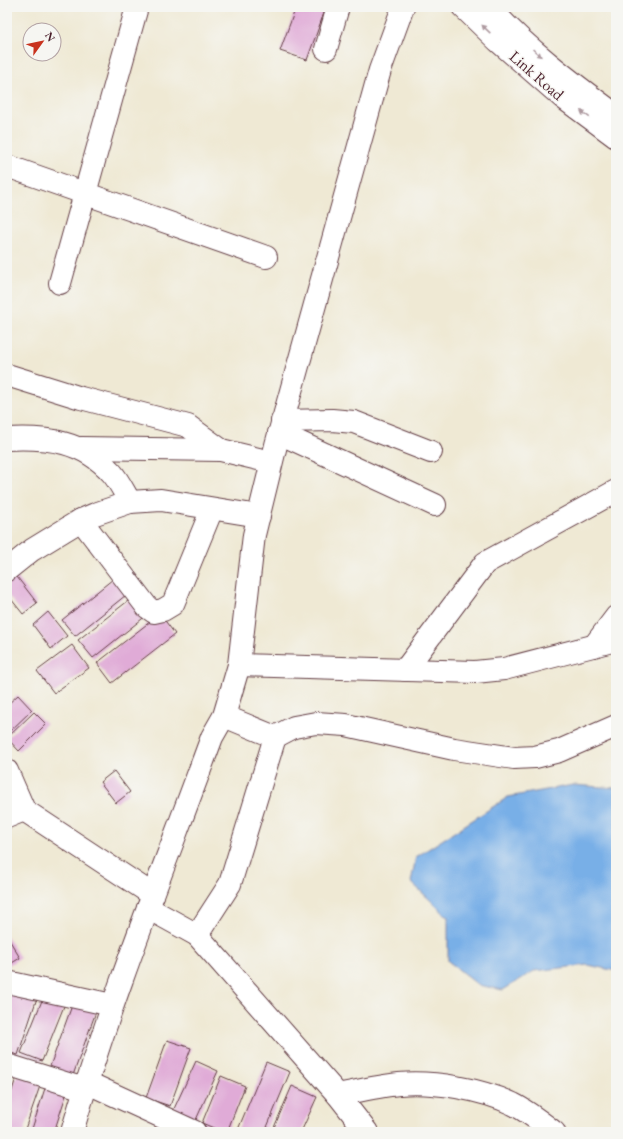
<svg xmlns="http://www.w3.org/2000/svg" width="623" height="1139" viewBox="0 0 623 1139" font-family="'EB Garamond',serif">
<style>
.water{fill:#78afe7;stroke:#616789}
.building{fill:#e0abd7}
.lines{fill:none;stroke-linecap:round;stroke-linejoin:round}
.minor-casing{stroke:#633d44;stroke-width:24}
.minor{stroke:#fff;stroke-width:22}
.oneway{fill:#ae9aa0}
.labels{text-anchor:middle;stroke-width:3;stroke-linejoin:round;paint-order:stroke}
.street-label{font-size:16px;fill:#4a1f2b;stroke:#f6f6f2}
</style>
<rect width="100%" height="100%" fill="#f6f6f2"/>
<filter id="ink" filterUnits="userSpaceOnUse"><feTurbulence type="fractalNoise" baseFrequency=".025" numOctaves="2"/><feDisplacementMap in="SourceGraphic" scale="8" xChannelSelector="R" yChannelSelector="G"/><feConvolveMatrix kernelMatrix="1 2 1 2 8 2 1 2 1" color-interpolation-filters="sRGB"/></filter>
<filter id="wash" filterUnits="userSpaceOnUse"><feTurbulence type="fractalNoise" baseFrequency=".012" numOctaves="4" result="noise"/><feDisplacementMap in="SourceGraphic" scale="16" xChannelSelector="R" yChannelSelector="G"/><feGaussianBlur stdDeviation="0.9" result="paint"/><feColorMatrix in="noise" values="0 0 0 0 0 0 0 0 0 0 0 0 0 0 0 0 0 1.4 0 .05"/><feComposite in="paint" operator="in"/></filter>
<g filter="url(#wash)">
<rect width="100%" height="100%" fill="#efe9d4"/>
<path class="water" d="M573,785L616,788V971L588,965L534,971L503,990L478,985L448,961V917L411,882L416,857L508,797Z"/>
<g id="blocks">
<g class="building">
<path d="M296,7H316L325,10L307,60L280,51Z"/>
<path d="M14,573L37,603L23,614L7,594V579Z"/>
<path d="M118,575L131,591L75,636L62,620Z"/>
<path d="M133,597L147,615L93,658L78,640Z"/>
<path d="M48,612L67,636L51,649L33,625Z"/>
<path d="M160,614L175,634L112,683L97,663Z"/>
<path d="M72,645L89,668L54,693L37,671Z"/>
<path d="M18,695L32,710L7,734V705Z"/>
<path d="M34,712L46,724L19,751L7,738Z"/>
<path d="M114,771L130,792L116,803L100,782Z"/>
<path d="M7,936L20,958L7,966Z"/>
<path d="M12,987L38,995L18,1055L7,1052V1003Z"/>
<path d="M45,993L66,1001L42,1061L21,1053Z"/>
<path d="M74,1000L97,1009L72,1078L49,1069Z"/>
<path d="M167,1040L191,1048L170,1106L146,1098Z"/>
<path d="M196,1061L218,1071L195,1122L173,1111Z"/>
<path d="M266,1062L290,1072L265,1132H237Z"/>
<path d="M17,1075L41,1083L24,1132H7V1106Z"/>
<path d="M221,1076L245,1086L227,1132H223L202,1123Z"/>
<path d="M47,1082L68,1089L54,1132H31Z"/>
<path d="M292,1086L317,1097L301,1132H272Z"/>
</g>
</g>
</g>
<g filter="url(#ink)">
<use href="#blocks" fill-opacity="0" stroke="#633d44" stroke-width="1"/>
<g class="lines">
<g class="minor-casing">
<g id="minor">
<path d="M463,7L498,41L562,97L616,137"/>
<path d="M489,7C527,49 571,82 616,115"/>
<path d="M326,49L338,7"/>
<path d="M7,166L266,257"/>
<path d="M60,283L137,7"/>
<path d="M7,375L81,398L188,426L221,450"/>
<path d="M282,421L332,420L354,422L431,452"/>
<path d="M279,433L435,505"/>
<path d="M7,439C48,437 83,441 112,473C119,481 124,492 130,502"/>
<path d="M81,448L221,450L271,462"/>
<path d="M81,520L147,607L154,612L163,610L173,604L212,509"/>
<path d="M7,570L32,550L81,520L95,514L130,502L161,500L259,516"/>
<path d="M594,646L616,617"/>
<path d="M239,665L475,672L504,669L616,640"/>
<path d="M405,670L485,563L616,491"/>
<path d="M275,737L294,727L316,723L346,725L454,749L514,758L535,757L559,751L616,726"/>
<path d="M7,771L24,810L153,895"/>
<path d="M7,817L24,810"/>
<path d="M148,908L197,935L338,1095L367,1132"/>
<path d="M197,935L230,884L275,737L224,716"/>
<path d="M7,982L112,1005"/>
<path d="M7,1065L84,1089"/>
<path d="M86,1082L195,1132"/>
<path d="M338,1095C358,1091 379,1086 399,1084C434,1081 481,1089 513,1104C527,1111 541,1122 554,1132"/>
<path d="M72,1132C111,998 164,868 212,737L224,716L239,665L254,535L276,445L380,70L403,7"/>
</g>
</g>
<use href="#minor" class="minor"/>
</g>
<defs><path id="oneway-solid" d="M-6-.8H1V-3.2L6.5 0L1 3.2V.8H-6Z"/></defs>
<g class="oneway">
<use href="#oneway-solid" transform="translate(486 29) rotate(-136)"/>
<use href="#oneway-solid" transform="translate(537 53) rotate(42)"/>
<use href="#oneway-solid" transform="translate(585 114) rotate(-143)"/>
</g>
</g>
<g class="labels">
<g class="street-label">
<text transform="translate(537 75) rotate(41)" y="6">Link Road</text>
</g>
</g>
<rect width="623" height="1139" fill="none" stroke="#f6f6f2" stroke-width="24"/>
<g transform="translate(42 42) rotate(57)"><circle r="19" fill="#f6f6f2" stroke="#b1a0a2"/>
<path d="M0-3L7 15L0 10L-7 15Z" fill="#c8321e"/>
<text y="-6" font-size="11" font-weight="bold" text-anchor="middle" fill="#4a1f2b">N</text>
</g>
</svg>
